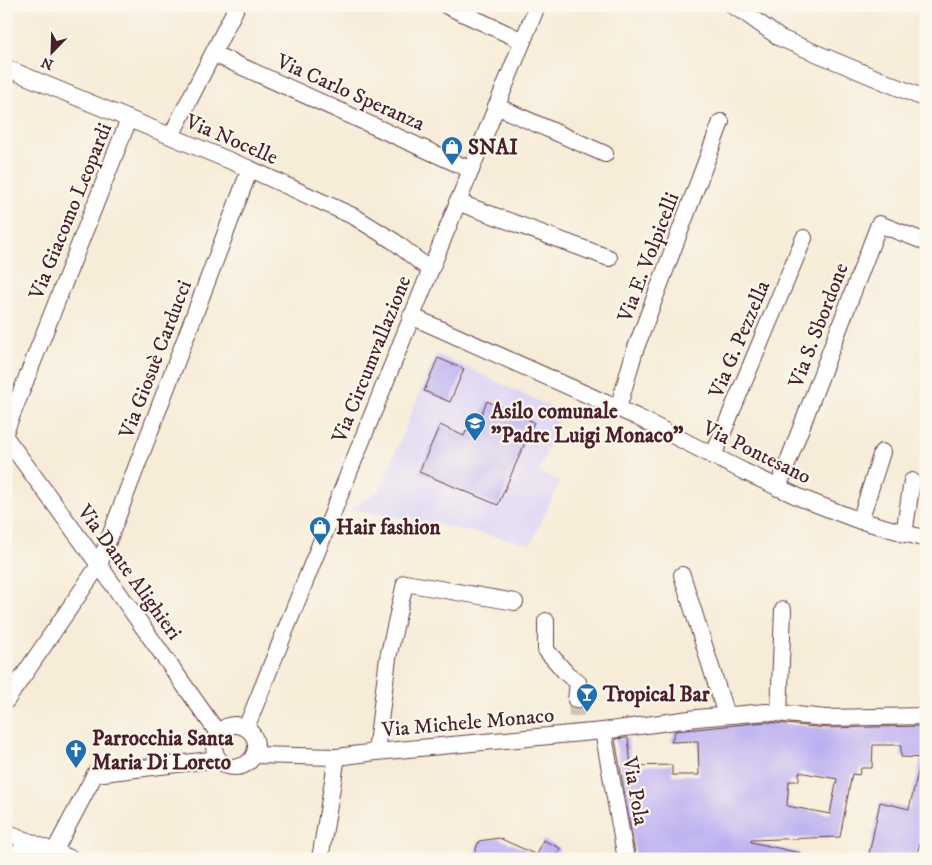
<svg xmlns="http://www.w3.org/2000/svg" width="932" height="865" viewBox="0 0 932 865" font-family="'IM FELL DW Pica',serif">
<style>
.built{fill:#dfd5f5}
.building{fill:#bbaff1;fill-rule:evenodd}
.lines{fill:none;stroke-linecap:round;stroke-linejoin:round}
.minor-tunnel{stroke:#d4c3b5;stroke-width:16;stroke-dasharray:16 8;stroke-linecap:butt}
.minor-casing{stroke:#643e45;stroke-width:18}
.minor{stroke:#fff;stroke-width:16}
.labels{text-anchor:middle;stroke-width:4.5;stroke-linejoin:round;paint-order:stroke}
.street-label{font-size:21px;fill:#4a1f2b;stroke:#fbf7ec}
.poi-label{font-size:21px;font-weight:bold;fill:#4a1f2b;stroke:#fbf7ec;text-anchor:start}
</style>
<rect width="100%" height="100%" fill="#fbf7ec"/>
<filter id="ink" filterUnits="userSpaceOnUse"><feTurbulence type="fractalNoise" baseFrequency=".02" numOctaves="2"/><feDisplacementMap in="SourceGraphic" scale="10" xChannelSelector="R" yChannelSelector="G"/><feConvolveMatrix kernelMatrix="1 2 1 2 8 2 1 2 1" color-interpolation-filters="sRGB"/></filter>
<filter id="wash" filterUnits="userSpaceOnUse"><feTurbulence type="fractalNoise" baseFrequency=".0096" numOctaves="4" result="noise"/><feDisplacementMap in="SourceGraphic" scale="20" xChannelSelector="R" yChannelSelector="G"/><feGaussianBlur stdDeviation="1.12" result="paint"/><feColorMatrix in="noise" values="0 0 0 0 0 0 0 0 0 0 0 0 0 0 0 0 0 1.4 0 .05"/><feComposite in="paint" operator="in"/></filter>
<g filter="url(#wash)">
<rect width="100%" height="100%" fill="#f7ecd8"/>
<path class="built" d="M436,353L561,412L539,472L560,481L531,544L430,523L350,509L379,491Z"/>
<g id="blocks">
<g class="building">
<path d="M438,358L464,369L450,402L424,391Z"/>
<path d="M487,401L534,422L498,505L419,472L440,425L464,436L466,431L473,434Z"/>
<path d="M766,722L826,728L926,726V758L901,757V745H873L872,768H861L859,775L852,774L840,837L751,840V842L800,853L799,859H636L615,739L628,738L631,766L672,765V775H699L698,741L671,742L675,731ZM799,772L837,779L830,814L787,806L789,781H799Z"/>
<path d="M921,760H926V818L916,859H868L880,802L909,809Z"/>
<path d="M499,838L537,855L543,840L560,848L555,859H472L479,841Z"/>
</g>
</g>
</g>
<g filter="url(#ink)">
<use href="#blocks" fill-opacity="0" stroke="#643e45" stroke-width="1"/>
<g class="lines">
<path class="minor-tunnel" d="M576,700L578,733"/>
<g class="minor-casing">
<g id="minor">
<path d="M447,6L523,41"/>
<path d="M733,6L745,13L780,38L926,99"/>
<path d="M214,54L471,170"/>
<path d="M6,68L250,169L355,217L395,242L430,270"/>
<path d="M496,106L605,154"/>
<path d="M171,136L237,6"/>
<path d="M457,202L609,258"/>
<path d="M411,316L637,417L743,471L801,498L855,519L926,539"/>
<path d="M618,409L634,353L721,122"/>
<path d="M6,430L129,119"/>
<path d="M6,438L99,565L218,733"/>
<path d="M713,456L804,238"/>
<path d="M778,488L879,224L926,242"/>
<path d="M860,521L882,452"/>
<path d="M904,534L912,481"/>
<path d="M682,575L726,715"/>
<path d="M546,621V650L567,674L578,682L576,700"/>
<path d="M6,701L99,565L250,169"/>
<path d="M779,713L783,610"/>
<circle cx="235" cy="746" r="21"/>
<path d="M246,728L537,6"/>
<path d="M603,731L626,859"/>
<path d="M376,752L388,658L405,583L515,602"/>
<path d="M254,755L337,757L376,752L603,731L697,718L766,712L826,718L926,716"/>
<path d="M6,832L72,859"/>
<path d="M54,852L95,774L218,759"/>
<path d="M14,859L27,841"/>
<path d="M320,859L337,757"/>
</g>
</g>
<use href="#minor" class="minor"/>
</g>
</g>
<defs>
<g id="shop-pin" transform="scale(1.125)"><path d="M0 17L-7.5 6A9.5 9.5 0 1 1 7.5 6Z" fill="#1f6fb2" stroke="#fbf7ec"/><path d="M-5-2.5h2.3a2.7 3.5 0 0 1 5.4 0H5L5.5 6h-11ZM-1.5-2.5h3a1.5 2.3 0 0 0-3 0Z" fill="#fff"/></g>
<g id="school-pin" transform="scale(1.125)"><path d="M0 17L-7.5 6A9.5 9.5 0 1 1 7.5 6Z" fill="#1f6fb2" stroke="#fbf7ec"/><path d="M0-5L7-2L0 1L-7-2ZM-4 1L0 2.5L4 1V4Q0 6-4 4Z" fill="#fff"/></g>
<g id="bar-pin" transform="scale(1.125)"><path d="M0 17L-7.5 6A9.5 9.5 0 1 1 7.5 6Z" fill="#1f6fb2" stroke="#fbf7ec"/><path d="M-6-5H6L.8 .8V4.5H3.5V6h-7V4.5H-.8V.8Z" fill="#fff"/></g>
<g id="church-pin" transform="scale(1.125)"><path d="M0 17L-7.5 6A9.5 9.5 0 1 1 7.5 6Z" fill="#1f6fb2" stroke="#fbf7ec"/><path d="M-1.2-6h2.4v3.5h3.3v2.4h-3.3V6h-2.4V-.1h-3.3v-2.4h3.3Z" fill="#fff"/></g>
</defs>
<g fill-rule="evenodd">
<use href="#shop-pin" x="452" y="147"/>
<use href="#school-pin" x="475" y="423"/>
<use href="#shop-pin" x="320" y="527"/>
<use href="#bar-pin" x="587" y="694"/>
<use href="#church-pin" x="76" y="750"/>
</g>
<g class="labels">
<g class="street-label">
<text transform="translate(351 92) rotate(24)" y="7">Via Carlo Speranza</text>
<text transform="translate(232 139) rotate(23)" y="7">Via Nocelle</text>
<text transform="translate(70 211) rotate(-68)" y="7">Via Giacomo Leopardi</text>
<text transform="translate(648 257) rotate(-69)" y="7">Via E. Volpicelli</text>
<text transform="translate(818 325) rotate(-69)" y="7">Via S. Sbordone</text>
<text transform="translate(739 339) rotate(-67)" y="7">Via G. Pezzella</text>
<text transform="translate(155 359) rotate(-69)" y="7">Via Giosuè Carducci</text>
<text transform="translate(371 359) rotate(-68)" y="7">Via Circumvallazione</text>
<text transform="translate(757 452) rotate(26)" y="7">Via Pontesano</text>
<text transform="translate(130 572) rotate(54)" y="7">Via Dante Alighieri</text>
<text transform="translate(468 722) rotate(-5)" y="7">Via Michele Monaco</text>
<text transform="translate(636 791) rotate(80)" y="7">Via Pola</text>
</g>
<g class="poi-label">
<text x="468" y="154">SNAI</text>
<text x="491" y="418">Asilo comunale<tspan x="491" dy="24">"Padre Luigi Monaco"</tspan></text>
<text x="336" y="534">Hair fashion</text>
<text x="603" y="701">Tropical Bar</text>
<text x="92" y="745">Parrocchia Santa<tspan x="92" dy="24">Maria Di Loreto</tspan></text>
</g>
</g>
<rect width="932" height="865" fill="none" stroke="#fbf7ec" stroke-width="25"/>
<g transform="translate(52 52) rotate(203)" stroke="#fbf7ec" stroke-width="4" paint-order="stroke">
<path d="M0-4L9 19L0 12L-9 19Z" fill="#4a1f2b"/>
<text y="-8" font-size="14" font-weight="bold" text-anchor="middle" fill="#4a1f2b">N</text>
</g>
</svg>
